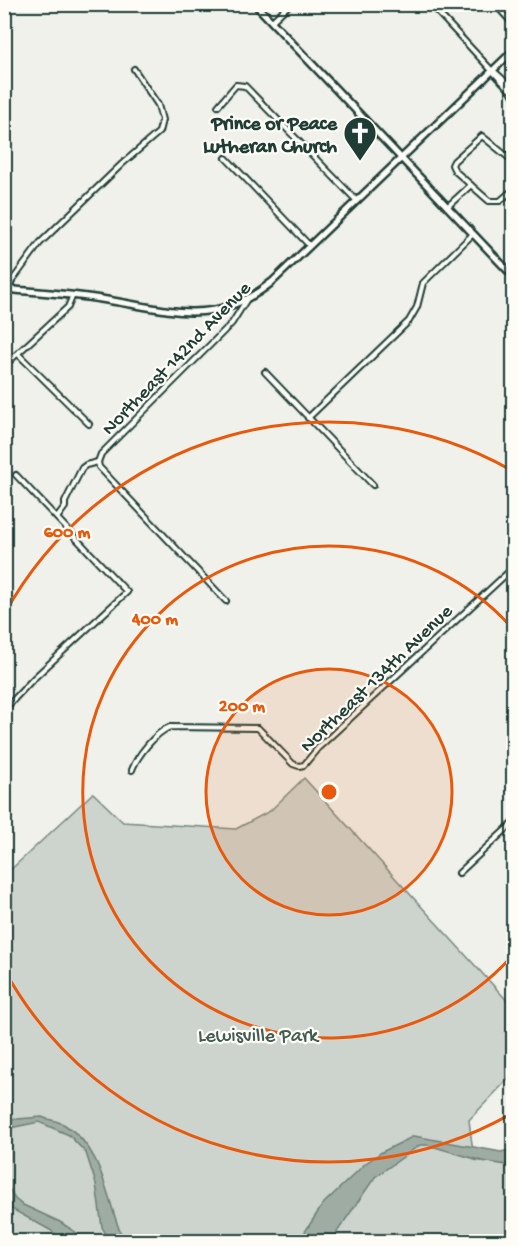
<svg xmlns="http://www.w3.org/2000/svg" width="518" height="1246" viewBox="0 0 518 1246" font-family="'Gochi Hand',sans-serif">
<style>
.green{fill:#cdd3cd;stroke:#768880;stroke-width:1.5}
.water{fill:#9faca4;stroke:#6c8077;stroke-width:1.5}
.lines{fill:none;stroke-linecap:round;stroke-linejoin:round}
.street-casing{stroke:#1f3d34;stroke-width:8}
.secondary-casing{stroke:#1f3d34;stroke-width:10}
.street{stroke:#fdfcf7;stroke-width:4}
.secondary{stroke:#fdfcf7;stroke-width:5}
.ring{fill:none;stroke:#e8590c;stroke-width:3}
.labels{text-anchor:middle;stroke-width:4.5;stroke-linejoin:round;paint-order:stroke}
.poi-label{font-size:20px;font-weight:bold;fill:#1f3d34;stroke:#fdfcf7;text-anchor:end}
.street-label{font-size:20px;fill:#1f3d34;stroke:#fdfcf7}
.park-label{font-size:20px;fill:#425b53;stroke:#fdfcf7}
.centre{fill:#e8590c;stroke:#fdfcf7;stroke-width:3}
.ring-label{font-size:18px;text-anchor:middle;font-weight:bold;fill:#e8590c;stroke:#fdfcf7;stroke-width:4.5;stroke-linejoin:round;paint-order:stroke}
</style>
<rect width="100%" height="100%" fill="#f0f1eb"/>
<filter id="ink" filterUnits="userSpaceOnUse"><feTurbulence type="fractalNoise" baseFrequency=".0167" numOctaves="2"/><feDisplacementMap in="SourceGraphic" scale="12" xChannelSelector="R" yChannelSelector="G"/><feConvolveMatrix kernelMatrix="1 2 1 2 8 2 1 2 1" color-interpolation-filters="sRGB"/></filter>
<g filter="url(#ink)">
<path class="green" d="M304,778L513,1007V1074L469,1120L474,1160L513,1165V1241L5,1242V875L93,793L123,822L236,829L270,811Z"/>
<g class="water">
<path d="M42,1117C49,1120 58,1121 65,1125C106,1151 106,1203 124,1241H110L102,1227L96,1184L86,1153L69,1135L39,1122L5,1129V1120Z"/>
<path d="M414,1136L501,1152L513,1149V1166L482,1161L428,1145H420L375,1177L337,1232L334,1241H299L323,1204L366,1163L382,1152Z"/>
<path d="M4,1179L15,1199L21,1204L60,1222L89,1241H65L50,1230L8,1207L5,1203Z"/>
</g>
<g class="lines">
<g class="street-casing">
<g id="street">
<path d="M430,4L509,89"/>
<path d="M495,4L514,25"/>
<path d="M272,21L290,4"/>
<path d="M495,72L507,83L514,96"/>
<path d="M218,106L236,85L245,86L356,200"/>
<path d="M226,158L309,245"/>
<path d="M514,162L482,136L454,161L452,165L455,171L489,201H500L514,189"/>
<path d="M447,207L471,185"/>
<path d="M9,289L12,281L40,243L122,164L159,132L162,120L158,105L134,69"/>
<path d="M18,354L89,424"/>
<path d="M4,366L68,307L73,295"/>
<path d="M265,372L373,485"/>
<path d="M308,418L409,321L417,307L423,283L473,234"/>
<path d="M98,462L101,454L232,323L247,299"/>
<path d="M98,462L99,467L226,601"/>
<path d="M57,518L65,507V502L82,468L86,465L98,462"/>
<path d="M4,710L33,679L127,592L16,475"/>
<path d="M132,770C137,756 156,732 170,727L258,728L293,764L299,766L304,765L318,748L514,567"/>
<path d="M459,873L514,822"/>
</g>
</g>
<g class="secondary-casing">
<g id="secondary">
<path d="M255,4L514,277"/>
<path d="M4,289C37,292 69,294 101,299C167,309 214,329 272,282L514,50"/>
</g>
</g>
<use href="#street" class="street"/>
<use href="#secondary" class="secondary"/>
</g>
</g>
<circle cx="329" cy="792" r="123" fill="#e8590c" fill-opacity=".12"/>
<g class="ring">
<circle cx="329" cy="792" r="123"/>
<path d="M513 955A246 246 0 1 1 513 629"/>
<path d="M511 1114A370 370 0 0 1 5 971M5 613A370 370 0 0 1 511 470"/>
</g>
<defs>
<g id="church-pin" transform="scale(1.725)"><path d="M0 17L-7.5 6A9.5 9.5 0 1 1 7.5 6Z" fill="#1f3d34" stroke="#fdfcf7"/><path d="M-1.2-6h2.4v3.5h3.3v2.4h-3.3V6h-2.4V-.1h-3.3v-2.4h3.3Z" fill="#fff"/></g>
</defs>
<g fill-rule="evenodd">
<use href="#church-pin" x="360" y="133"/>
</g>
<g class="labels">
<g class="poi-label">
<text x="337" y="129">Prince or Peace<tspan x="337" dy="23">Lutheran Church</tspan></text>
</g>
<g class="street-label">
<text transform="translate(175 357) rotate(-46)" y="7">Northeast 142nd Avenue</text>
<text transform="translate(375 677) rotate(-44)" y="7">Northeast 134th Avenue</text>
</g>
<g class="park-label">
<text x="258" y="1041">Lewisville Park</text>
</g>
</g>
<circle cx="329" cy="792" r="9" class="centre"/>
<g class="ring-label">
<text x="67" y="537">600 m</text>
<text x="155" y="624">400 m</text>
<text x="242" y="711">200 m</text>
</g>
<rect width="518" height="1246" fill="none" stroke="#fdfcf7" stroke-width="24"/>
<rect x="12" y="12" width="494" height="1222" fill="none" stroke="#1f3d34" stroke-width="2" filter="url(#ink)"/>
</svg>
